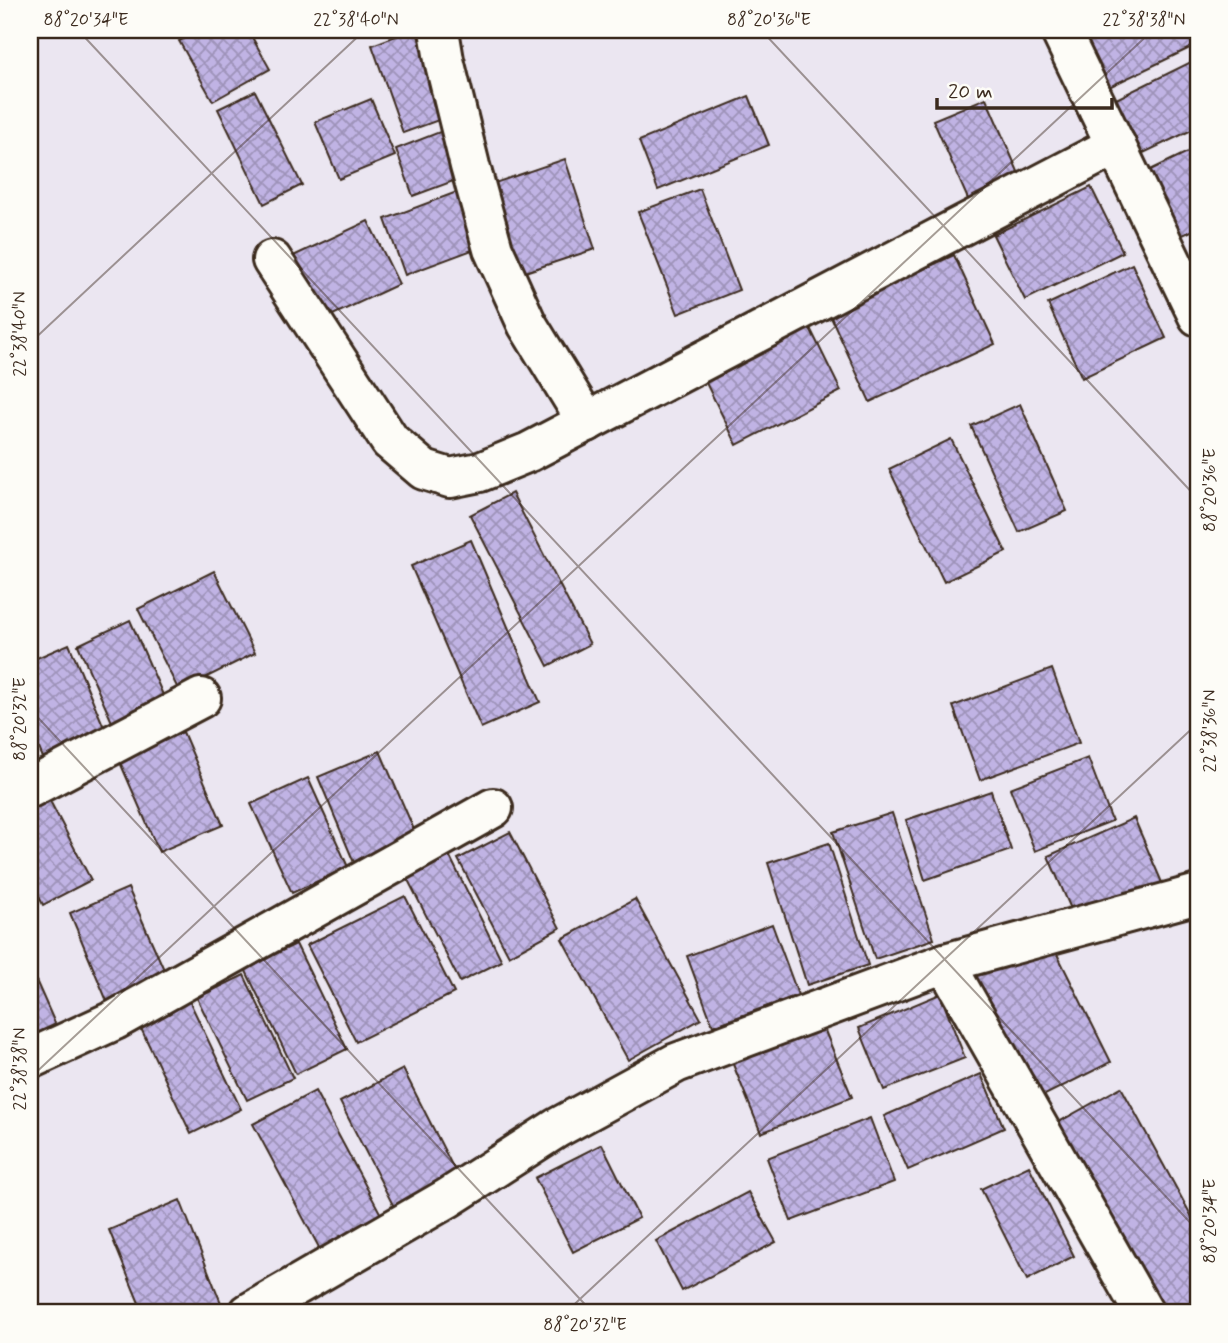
<svg xmlns="http://www.w3.org/2000/svg" width="1228" height="1343" viewBox="0 0 1228 1343" font-family="Mynerve,sans-serif">
<style>
.building{fill:url(#building-cross-hatch);stroke:#3b2a1e;stroke-width:2}
.lines{fill:none;stroke-linecap:round;stroke-linejoin:round}
.street-casing{stroke:#3b2a1e;stroke-width:44}
.street{stroke:#fdfcf7;stroke-width:38}
.ticks{fill:none;stroke:#3b2a1e;stroke-width:2;stroke-opacity:0.45}
.neatline{fill:none;stroke:#3b2a1e;stroke-width:2.5}
.ticks-label{font-size:18px;text-anchor:middle;fill:#3b2a1e}
</style>
<defs>
<pattern id="building-cross-hatch" width="8" height="8" patternUnits="userSpaceOnUse" patternTransform="scale(1.75)"><rect width="8" height="8" fill="#c0b3e4"/><path d="M0 0l8 8M0 8l8-8" fill="none" stroke="#9d92b8"/></pattern>
</defs>
<rect width="100%" height="100%" fill="#ebe6f1"/>
<filter id="ink" filterUnits="userSpaceOnUse"><feTurbulence type="fractalNoise" baseFrequency=".0143" numOctaves="2"/><feDisplacementMap in="SourceGraphic" scale="14" xChannelSelector="R" yChannelSelector="G"/><feConvolveMatrix kernelMatrix="1 2 1 2 8 2 1 2 1" color-interpolation-filters="sRGB"/></filter>
<g filter="url(#ink)">
<g class="building">
<path d="M200,30H248L270,69L213,101L179,41Z"/>
<path d="M412,30H416L447,117L403,133L372,45Z"/>
<path d="M1078,30H1198V44L1105,89Z"/>
<path d="M1191,62L1198,77V127L1133,158L1106,104Z"/>
<path d="M255,91L302,185L264,204L218,109Z"/>
<path d="M749,96L769,145L658,190L639,141Z"/>
<path d="M986,98L1023,183L971,206L933,120Z"/>
<path d="M371,99L395,156L339,179L315,122Z"/>
<path d="M450,128L467,176L413,196L396,149Z"/>
<path d="M1198,147V228L1174,239L1142,174Z"/>
<path d="M565,159L595,249L513,276L483,187Z"/>
<path d="M1091,187L1123,252L1025,300L993,235Z"/>
<path d="M700,189L739,290L678,314L638,212Z"/>
<path d="M462,190L483,246L405,275L385,219Z"/>
<path d="M368,221L399,284L320,321L289,258Z"/>
<path d="M954,255L995,344L870,402L829,313Z"/>
<path d="M1132,264L1166,338L1082,378L1048,304Z"/>
<path d="M808,324L841,391L737,445L703,377Z"/>
<path d="M1020,404L1067,511L1019,532L971,426Z"/>
<path d="M951,439L1006,552L944,582L889,469Z"/>
<path d="M512,493L590,644L548,666L470,515Z"/>
<path d="M471,540L540,702L481,728L411,566Z"/>
<path d="M214,571L255,653L179,691L138,609Z"/>
<path d="M130,620L167,704L115,729L78,645Z"/>
<path d="M69,644L106,732L43,758L30,726V661Z"/>
<path d="M1052,669L1079,743L980,780L953,706Z"/>
<path d="M183,732L223,825L159,852L119,760Z"/>
<path d="M380,751L418,839L355,865L318,777Z"/>
<path d="M1088,758L1112,821L1035,851L1010,788Z"/>
<path d="M308,778L348,867L292,893L251,804Z"/>
<path d="M991,791L1011,850L925,880L906,820Z"/>
<path d="M48,797L91,880L43,905L30,878V806Z"/>
<path d="M892,813L934,939L875,959L833,832Z"/>
<path d="M1134,818L1163,885L1077,923L1048,856Z"/>
<path d="M510,832L560,928L509,956L458,859Z"/>
<path d="M829,843L868,965L807,985L768,863Z"/>
<path d="M449,855L502,961L460,982L407,878Z"/>
<path d="M128,888L169,981L109,1006L70,913Z"/>
<path d="M405,896L454,993L356,1042L307,945Z"/>
<path d="M635,899L701,1019L628,1060L562,939Z"/>
<path d="M772,924L798,995L713,1026L687,956Z"/>
<path d="M1049,938L1111,1062L1035,1100L974,976Z"/>
<path d="M296,944L347,1049L296,1074L245,969Z"/>
<path d="M30,967L58,1030L30,1043Z"/>
<path d="M244,975L293,1078L247,1100L197,998Z"/>
<path d="M940,994L965,1058L884,1090L859,1028Z"/>
<path d="M187,996L241,1109L191,1134L137,1020Z"/>
<path d="M821,1021L852,1097L761,1133L730,1057Z"/>
<path d="M403,1069L458,1177L395,1209L340,1102Z"/>
<path d="M981,1074L1004,1128L908,1170L884,1116Z"/>
<path d="M1121,1087L1198,1228V1313H1160L1131,1266L1059,1122Z"/>
<path d="M315,1091L385,1222L323,1255L253,1124Z"/>
<path d="M870,1118L894,1182L791,1221L767,1158Z"/>
<path d="M602,1144L639,1218L573,1252L535,1178Z"/>
<path d="M1029,1166L1074,1256L1027,1280L981,1189Z"/>
<path d="M748,1192L776,1242L682,1291L656,1241Z"/>
<path d="M180,1200L223,1308L211,1313H143L109,1230Z"/>
</g>
<g class="lines">
<g class="street-casing">
<g id="street">
<path d="M439,30L444,60L470,166L493,249L527,324L587,422"/>
<path d="M1060,30L1198,316"/>
<path d="M272,260L390,441L424,470L450,478L480,472L529,452L1116,145"/>
<path d="M30,788L201,698"/>
<path d="M945,963L1144,1313"/>
<path d="M30,1059L115,1020L493,808"/>
<path d="M249,1313L448,1198L557,1128L676,1063L945,963L1198,894"/>
</g>
</g>
<use href="#street" class="street"/>
</g>
</g>
<path class="ticks" d="M78,30L1198,1231M761,30L1198,499M30,343L365,30M30,709L593,1313M30,1078L1153,30M565,1313L1198,723"/>
<rect width="1228" height="1343" fill="none" stroke="#fdfcf7" stroke-width="77"/>
<path d="M937 98v10h175v-10" fill="none" stroke="#3b2a1e" stroke-width="3.5"/>
<text x="948" y="98" font-size="21" fill="#3b2a1e" stroke="#fdfcf7" stroke-width="5" paint-order="stroke">20 m</text>
<rect x="38" y="38" width="1152" height="1266" class="neatline"/>
<g class="ticks-label">
<text x="86" y="25">88°20'34"E</text>
<text x="356" y="25">22°38'40"N</text>
<text x="769" y="25">88°20'36"E</text>
<text x="1144" y="25">22°38'38"N</text>
<text transform="translate(19 334) rotate(-90)" y="6">22°38'40"N</text>
<text transform="translate(1209 490) rotate(-90)" y="6">88°20'36"E</text>
<text transform="translate(19 719) rotate(-90)" y="6">88°20'32"E</text>
<text transform="translate(1209 731) rotate(-90)" y="6">22°38'36"N</text>
<text transform="translate(19 1069) rotate(-90)" y="6">22°38'38"N</text>
<text transform="translate(1209 1221) rotate(-90)" y="6">88°20'34"E</text>
<text x="585" y="1330">88°20'32"E</text>
</g>
</svg>
